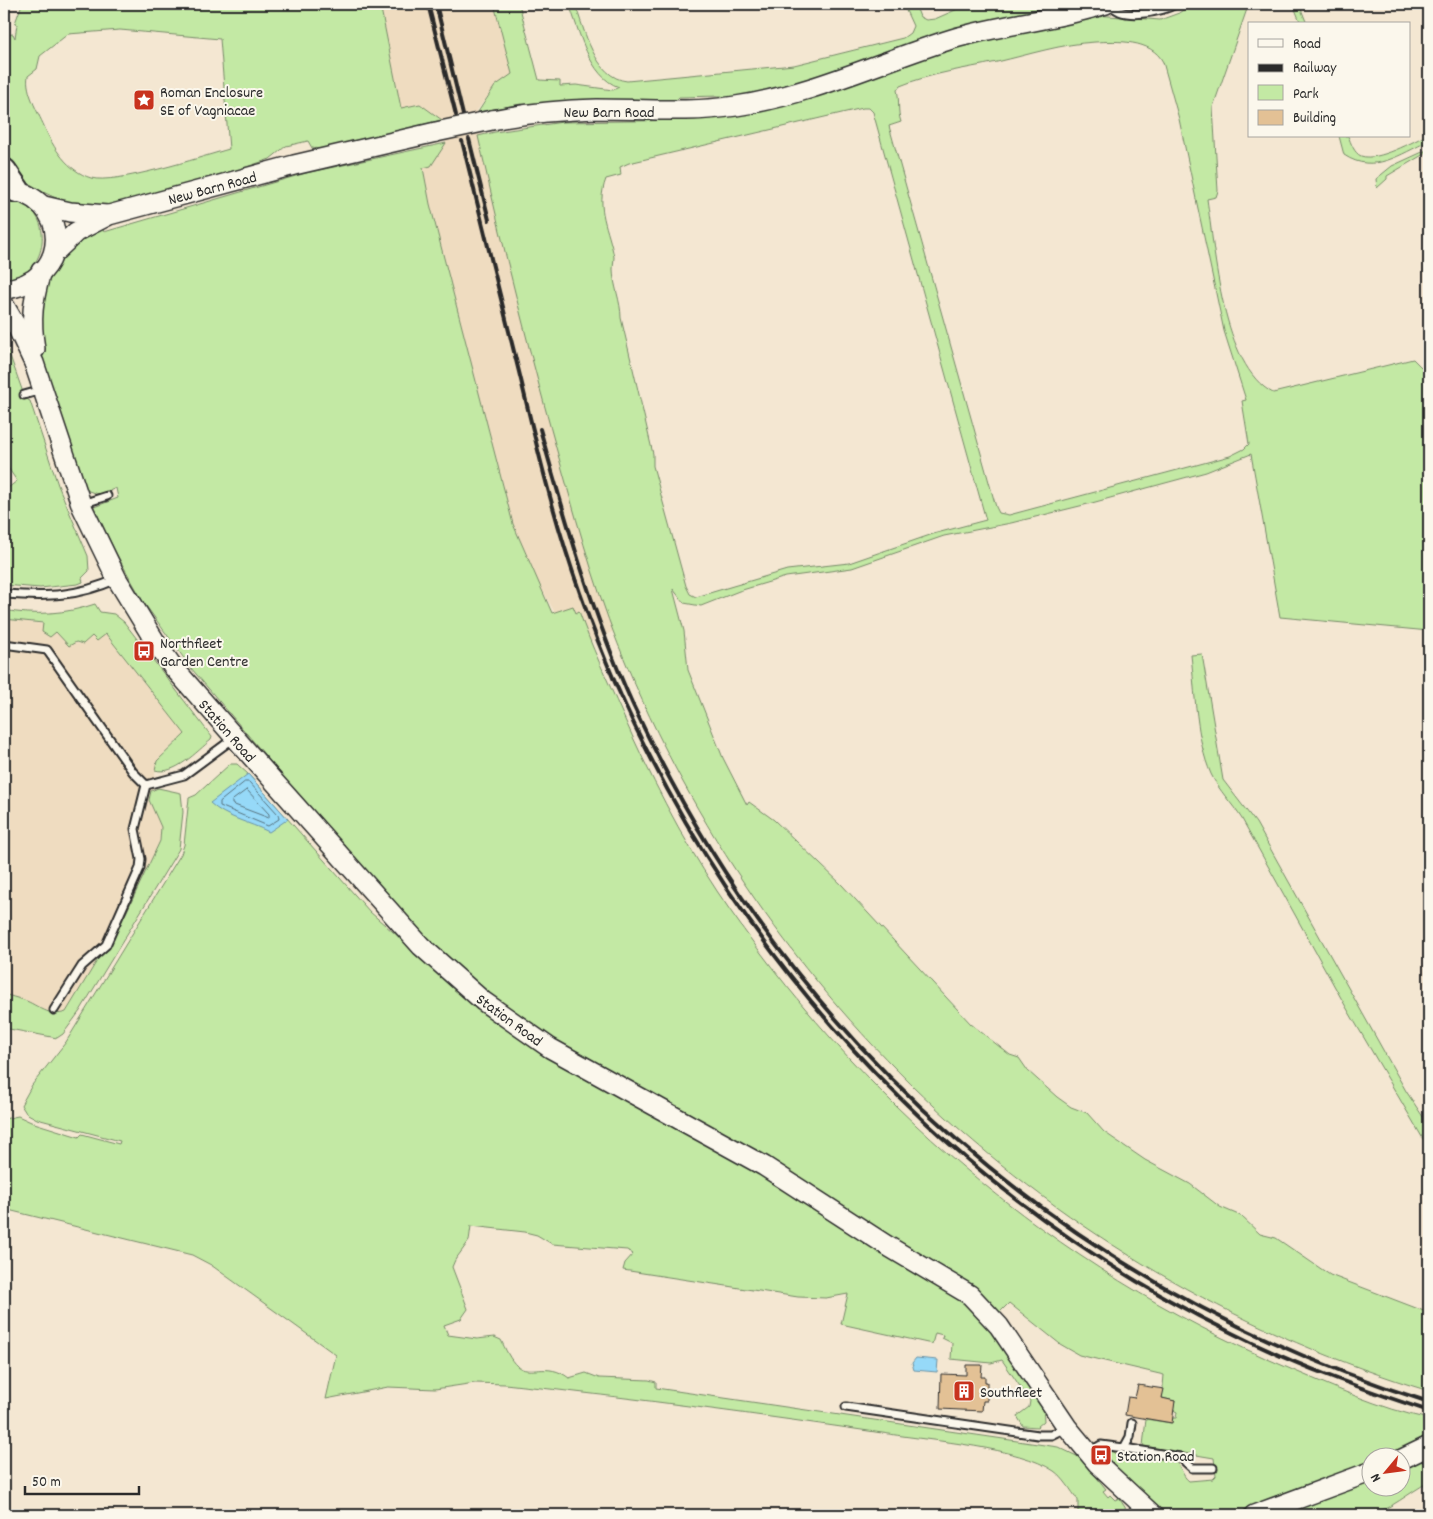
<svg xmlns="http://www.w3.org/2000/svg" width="1433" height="1519" viewBox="0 0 1433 1519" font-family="Dekko,sans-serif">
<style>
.built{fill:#efdcc0}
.green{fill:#c3e9a4;stroke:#778a68;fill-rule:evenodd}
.water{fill:#96d9f8;stroke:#6b93a6}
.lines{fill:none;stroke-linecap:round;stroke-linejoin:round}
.shore{stroke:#56717d;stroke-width:1}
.building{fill:#e3c195;stroke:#2b2b2b}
.lane-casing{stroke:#2b2b2b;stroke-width:11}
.secondary-casing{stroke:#2b2b2b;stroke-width:22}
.highway-casing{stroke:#2b2b2b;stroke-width:28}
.lane{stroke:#fbf7ec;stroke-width:7}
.secondary{stroke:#fbf7ec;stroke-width:19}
.highway{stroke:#fbf7ec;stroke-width:24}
.rail{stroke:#2b2b2b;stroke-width:4}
.secondary-bridge-casing{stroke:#2b2b2b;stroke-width:22;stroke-linecap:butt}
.secondary-bridge{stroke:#fbf7ec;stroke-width:19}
.labels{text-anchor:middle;stroke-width:4;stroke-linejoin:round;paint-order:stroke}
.poi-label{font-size:16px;fill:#2b2b2b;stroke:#fbf7ec;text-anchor:start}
.street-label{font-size:16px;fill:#2b2b2b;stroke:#fbf7ec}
</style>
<rect width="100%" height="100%" fill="#f4e7d2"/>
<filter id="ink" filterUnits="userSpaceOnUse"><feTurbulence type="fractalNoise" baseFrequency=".02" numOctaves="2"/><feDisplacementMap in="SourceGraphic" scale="10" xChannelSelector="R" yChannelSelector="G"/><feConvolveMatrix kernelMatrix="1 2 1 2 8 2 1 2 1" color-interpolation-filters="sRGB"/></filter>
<g filter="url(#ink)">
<g class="built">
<path d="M380,4H495L514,77L496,86L474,114L645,617L575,649L534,575L513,524L430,204L423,167L446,143L442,120L420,104L401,108Z"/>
<path d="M4,619L43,624L72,643L83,644L92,636L106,634L185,734L157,761L153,790L149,800L161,827L159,844L126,913L66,1012L60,1014L50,1013L26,1001L4,994Z"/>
</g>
<g class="green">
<path d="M22,4H380L401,108L420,104L442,120L321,149L312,148L308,141L286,146L270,159L214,178L114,206L69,204L41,191L24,180L6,160L4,153V35L13,34L15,38L17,24L15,23ZM120,30L220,39L229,149C201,157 115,185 91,178C68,171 53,148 44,126C38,112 25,91 28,76L37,69L40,56L68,34Z"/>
<path d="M494,4H519L539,80L560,81V86L576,85L613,90L619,87C589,77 579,30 569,4H575C584,29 595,78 627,81L794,65L903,38L910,33L913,26L903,4H915L920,17L926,20L935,19L969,4H1085L777,90L723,99L722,96L679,97L675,101L526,106L521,104L478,112L495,86L512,74Z"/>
<path d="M1191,4H1253L1247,9L1213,107L1218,191L1216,197L1207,199C1215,252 1222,366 1273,393L1413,359L1421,367L1429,363V372L1426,374L1429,377V631L1280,617L1251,454L1206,472L1088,504L1011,523L944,536L852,568L786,577L739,591L701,606L684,603L673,589L684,631L688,670L723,758L747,805L749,802L774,820L842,885L971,1024L1010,1055L1019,1058L1028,1071L1057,1097L1071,1107L1087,1113L1104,1132L1145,1160L1190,1184L1220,1207L1241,1216L1260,1234L1276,1238L1330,1275L1429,1313V1391C1067,1281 775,1016 628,668C600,604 581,536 562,469C531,359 503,248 478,136L495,132L563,122L695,120L754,111L955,46L1096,15L1160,20L1179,13ZM1095,42C1117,41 1151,39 1163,62L1179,119L1224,331L1246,400L1242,401L1249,444L1244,449L1230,456L1009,515L999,513L996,507L889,126L901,122C897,111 900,101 897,90L900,86C932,73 964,69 997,62C1031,54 1061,44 1095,42ZM863,108H869L873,112L986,520L933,534L849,563L787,570L696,597L690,594L686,586L653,466V454L621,318C621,301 613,285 613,269C613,265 614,261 614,257C609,229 595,208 606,179L621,175L620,167L629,163Z"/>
<path d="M1293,4H1299L1307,24H1301Z"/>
<path d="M1429,134V141C1400,154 1374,175 1344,155L1339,136H1348C1351,143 1354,153 1361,156C1378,162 1414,141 1429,134Z"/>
<path d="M446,143L431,166L423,168L430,204L513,524L552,613L573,606L576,613L579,611C591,646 607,679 622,713C649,774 680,835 717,891C855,1098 1056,1270 1286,1367C1333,1387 1379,1408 1429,1419V1434L1389,1456H1370V1465L1338,1480L1231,1515H1173L1156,1506L1103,1457L1110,1451C1118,1454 1125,1459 1133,1460C1148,1463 1161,1452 1175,1462C1182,1467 1182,1476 1189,1481L1213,1479L1216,1476L1214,1458L1143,1446L1146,1419L1171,1423L1172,1418H1176L1177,1412L1173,1410L1175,1401L1162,1398L1164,1375L1079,1355L1060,1344L1009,1303L998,1314L521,1023L404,919L191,668L144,603L117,555L94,507L118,498L116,488L100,495L86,490L62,426L40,356L41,297L53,273L75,241L102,227L104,232L306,173Z"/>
<path d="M1429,149V151L1387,176V179L1377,188L1376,179L1392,166Z"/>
<path d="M4,197C9,198 15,199 19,201C57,217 46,280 4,279Z"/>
<path d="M4,339L25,398L30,401L58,485L88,556L89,571L82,578L83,582L78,584L40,588L4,585V491L17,481L4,462Z"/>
<path d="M95,604L100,612L114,614L124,622L212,737L211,740C197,751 175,776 155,770L157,761L185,734L106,634L97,641L92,636L83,644L76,642L69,646L56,632L50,637L42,632L43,623L4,619V610C34,616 66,614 95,604Z"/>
<path d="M1202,654L1223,780L1256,823L1406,1091L1429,1126V1149L1346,1007L1242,819C1232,803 1219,791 1211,774C1196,740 1195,691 1191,655Z"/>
<path d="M230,764H237L248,774L370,912L444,976L729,1152L979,1311L1043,1406L1044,1421L1037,1427L1023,1426L1017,1416L1029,1407L1030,1401L1002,1360L991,1363L951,1359L952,1343L942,1338L943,1335L935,1333L932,1344L841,1324L848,1294L826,1298L798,1297L623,1270L625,1263L633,1254L627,1250L552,1244L537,1235L525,1232L471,1226L469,1241L455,1260L452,1267L468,1309L461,1319L444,1325L448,1335L477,1339L494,1337L501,1340C505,1348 510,1360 517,1366C530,1377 547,1361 569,1378L586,1373L599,1378L649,1380L656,1382V1388L1058,1447L1081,1458L1106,1489L1103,1491L1108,1497L1110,1495L1115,1500L1119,1498L1130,1515H1078V1500C1071,1491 1064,1478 1054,1471C1019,1447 932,1441 889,1434C761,1415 634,1398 505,1384L475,1383L435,1389L388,1387L326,1399L336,1355L211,1265L192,1255L4,1209V1119L18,1116L31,1122L79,1137L82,1134L119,1144L120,1141L37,1119L26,1113L21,1105L32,1085L66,1042L181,854L184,845L189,798L196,795Z"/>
<path d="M158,788L181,793L183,812L179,849L80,1011L63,1034L57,1038L4,1028V994C10,996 17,998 24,1000C38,1005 50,1018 66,1012L126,913L160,841L161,827L149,800L151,791Z"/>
<path d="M1429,1454V1482C1408,1493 1392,1509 1369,1515H1266L1370,1479V1486H1400L1401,1466Z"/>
</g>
<g class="water">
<path d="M248,774L288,819L269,832C249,822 226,818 210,803Z"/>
<path d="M916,1358L938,1360L937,1372L914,1370L912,1363Z"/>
</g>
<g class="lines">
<g class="shore">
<path d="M245,782H249L278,814L279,819L268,826L220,806V802Z"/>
<path d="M247,790L269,814V818L232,804V801Z"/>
</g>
</g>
<g class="building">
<path d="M966,1365H982L981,1377H985V1382H987V1401H983L982,1411L940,1409L941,1374L966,1375Z"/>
<path d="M1138,1385L1164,1389L1162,1398L1175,1401L1172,1423L1125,1415L1128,1397L1135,1398Z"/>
</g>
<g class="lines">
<g class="lane-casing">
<g id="lane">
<path d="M1111,4C1122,21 1161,12 1176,4"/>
<path d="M24,395L42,390"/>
<path d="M82,504L107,496"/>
<path d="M4,594C47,597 77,597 117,579"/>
<path d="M4,644L47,650L133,772L146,785L184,775L234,738"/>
<path d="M54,1010L82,966L106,945L140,868L141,859L135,829L146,785"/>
<path d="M846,1407L1038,1435H1051L1067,1427"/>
<path d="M1124,1448L1180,1457L1192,1468H1213"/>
<path d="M1089,1452L1101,1445L1124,1448L1130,1437L1132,1423"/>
</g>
</g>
<g class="secondary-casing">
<g id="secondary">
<path d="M492,120C527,113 562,110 597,109C644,109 690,113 736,106C811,95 881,61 952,39C1003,24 1056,20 1106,4"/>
<path d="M4,189C73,195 72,283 4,289"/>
<path d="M44,206L70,212L107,215"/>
<path d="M55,252L76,232L109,215L294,165L436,132"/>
<path d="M4,305L18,329L34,363L82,507L117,579L156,643L173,667L252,757L421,946L483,1001L550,1048L764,1166L886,1245L970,1295L999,1326L1067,1427L1097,1463L1153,1515"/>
<path d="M35,349C30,318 33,301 41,271"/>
<path d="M1400,1460L1429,1446"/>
<path d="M1254,1515L1370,1472"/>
</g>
</g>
<g class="highway-casing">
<path id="highway" d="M4,171L17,190"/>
</g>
<use href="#lane" class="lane"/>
<use href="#secondary" class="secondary"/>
<use href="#highway" class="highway"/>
<g class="rail">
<path d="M428,4L456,115"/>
<path d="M436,4L463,115"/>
<path d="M469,139L489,220"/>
<path d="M462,141C482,220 501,300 521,380C538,452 555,523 580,593C692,913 926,1184 1232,1333C1295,1365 1362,1389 1429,1411"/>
<path d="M540,429C566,522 593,616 633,705C791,1046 1071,1289 1429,1402"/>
</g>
<g class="secondary-bridge-casing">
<path id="secondary-bridge" d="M436,132L492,120"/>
</g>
<use href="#secondary-bridge" class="secondary-bridge"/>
</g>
</g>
<defs>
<g id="sight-square" transform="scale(1.125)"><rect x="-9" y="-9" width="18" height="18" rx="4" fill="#c8321e" stroke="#fbf7ec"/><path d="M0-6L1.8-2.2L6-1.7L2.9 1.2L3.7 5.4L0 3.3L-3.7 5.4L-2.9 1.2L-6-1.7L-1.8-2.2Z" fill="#fff"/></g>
<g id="bus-square" transform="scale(1.125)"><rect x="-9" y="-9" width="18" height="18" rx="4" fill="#c8321e" stroke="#fbf7ec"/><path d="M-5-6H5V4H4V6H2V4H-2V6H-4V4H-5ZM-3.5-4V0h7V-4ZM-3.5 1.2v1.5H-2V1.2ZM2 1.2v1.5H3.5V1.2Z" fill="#fff"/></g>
<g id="building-square" transform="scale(1.125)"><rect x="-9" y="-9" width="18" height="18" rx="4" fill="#c8321e" stroke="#fbf7ec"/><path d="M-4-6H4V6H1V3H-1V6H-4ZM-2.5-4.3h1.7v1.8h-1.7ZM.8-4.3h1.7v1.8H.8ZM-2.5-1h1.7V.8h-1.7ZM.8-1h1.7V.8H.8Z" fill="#fff"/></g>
</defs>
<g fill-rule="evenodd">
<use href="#sight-square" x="144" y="100"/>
<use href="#bus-square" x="144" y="651"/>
<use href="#building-square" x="964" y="1391"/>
<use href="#bus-square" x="1101" y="1455"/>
</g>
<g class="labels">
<g class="poi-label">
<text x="160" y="97">Roman Enclosure<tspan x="160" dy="18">SE of Vagniacae</tspan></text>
<text x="160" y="648">Northfleet<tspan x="160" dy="18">Garden Centre</tspan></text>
<text x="980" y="1397">Southfleet</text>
<text x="1117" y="1461">Station Road</text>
</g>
<g class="street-label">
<text x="609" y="117">New Barn Road</text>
<text transform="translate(212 187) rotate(-15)" y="6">New Barn Road</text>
<text transform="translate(228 730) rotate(49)" y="6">Station Road</text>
<text transform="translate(510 1019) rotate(36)" y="6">Station Road</text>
</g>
</g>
<rect width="1433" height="1519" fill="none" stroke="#fbf7ec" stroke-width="20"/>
<rect x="10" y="10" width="1413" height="1499" fill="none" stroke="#2b2b2b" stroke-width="2" filter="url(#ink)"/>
<rect x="1248" y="22" width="162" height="115" fill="#fbf7ec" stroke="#a8a59f"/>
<rect x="1258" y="39" width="25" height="8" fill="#fbf7ec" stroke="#a8a59f"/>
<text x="1293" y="48" font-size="15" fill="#2b2b2b">Road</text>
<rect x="1258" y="64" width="25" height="8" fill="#2b2b2b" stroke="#a8a59f"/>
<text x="1293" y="72" font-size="15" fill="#2b2b2b">Railway</text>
<rect x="1258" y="85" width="25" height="15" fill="#c3e9a4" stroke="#a8a59f"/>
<text x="1293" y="98" font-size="15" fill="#2b2b2b">Park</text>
<rect x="1258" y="110" width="25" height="15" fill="#e3c195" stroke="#a8a59f"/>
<text x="1293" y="122" font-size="15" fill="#2b2b2b">Building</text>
<g transform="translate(1386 1472) rotate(241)"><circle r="24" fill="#fbf7ec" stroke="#a8a59f"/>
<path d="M0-4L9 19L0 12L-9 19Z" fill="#c8321e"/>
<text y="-8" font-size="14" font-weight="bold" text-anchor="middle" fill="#2b2b2b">N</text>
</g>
<path d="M25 1486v8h114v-8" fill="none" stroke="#2b2b2b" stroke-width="2.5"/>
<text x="32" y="1486" font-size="15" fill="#2b2b2b" stroke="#fbf7ec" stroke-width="4" paint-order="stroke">50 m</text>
</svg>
